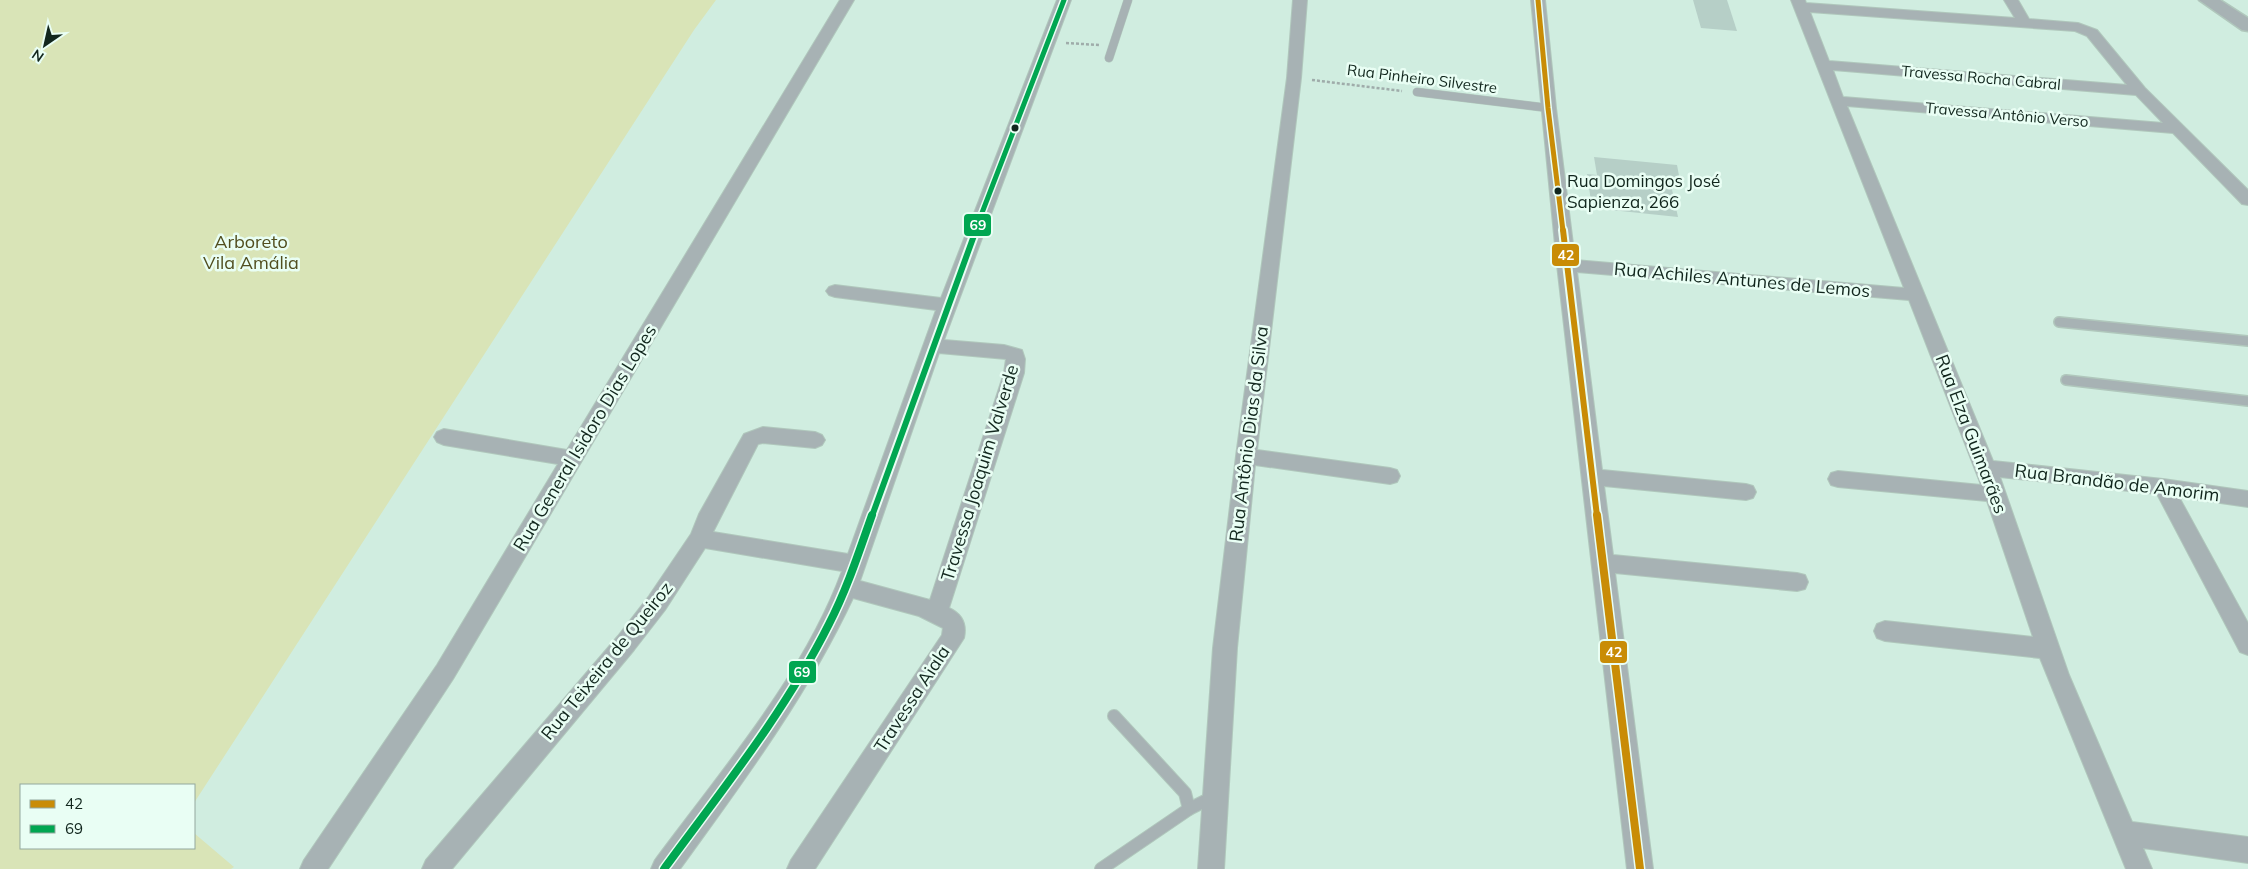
<svg xmlns="http://www.w3.org/2000/svg" width="2248" height="869" viewBox="0 0 2248 869" font-family="Mulish,sans-serif">
<style>
.green{fill:#d9e4b7}
.building{fill:#b6cfc7}
.lines{fill:none;stroke-linecap:round;stroke-linejoin:round}
.service-far2-casing{stroke:#b0c7bc;stroke-width:9}
.service-far1-casing{stroke:#b0c7bc;stroke-width:12}
.service-casing{stroke:#b0c7bc;stroke-width:14}
.minor-casing{stroke:#b0c7bc;stroke-width:2}
.tertiary-casing{stroke:#b0c7bc;stroke-width:3}
.path{stroke:#9facaa;stroke-width:2.5;stroke-dasharray:3 2;stroke-linecap:butt}
.service-far2{stroke:#a7b2b4;stroke-width:8}
.service-far1{stroke:#a7b2b4;stroke-width:9}
.service{stroke:#a7b2b4;stroke-width:12}
.minor{fill:#a7b2b4;fill-rule:evenodd}
.tertiary{fill:#a7b2b4;fill-rule:evenodd}
.bus-1-far2-casing{stroke:#e9fef4;stroke-width:8}
.bus-1-far1-casing{stroke:#e9fef4;stroke-width:10}
.bus-1-casing{stroke:#e9fef4;stroke-width:11}
.bus-2-far2-casing{stroke:#e9fef4;stroke-width:8}
.bus-2-far1-casing{stroke:#e9fef4;stroke-width:10}
.bus-2-casing{stroke:#e9fef4;stroke-width:11}
.bus-1-far2{stroke:#c98c06;stroke-width:5}
.bus-1-far1{stroke:#c98c06;stroke-width:6}
.bus-1{stroke:#c98c06;stroke-width:8}
.bus-2-far2{stroke:#00a651;stroke-width:5}
.bus-2-far1{stroke:#00a651;stroke-width:6}
.bus-2{stroke:#00a651;stroke-width:8}
.bus-dot{fill:#11261d;stroke:#e9fef4;stroke-width:2}
.labels{text-anchor:middle;stroke-width:5;stroke-linejoin:round;paint-order:stroke}
.far-street-label{font-size:15px;fill:#11261d;stroke:#e9fef4}
.bus-label{font-size:17px;fill:#11261d;stroke:#e9fef4;text-anchor:start}
.park-label{font-size:18px;fill:#514e1f;stroke:#e9fef4}
.street-label{font-size:18px;fill:#11261d;stroke:#e9fef4}
.line-badge{stroke:#e9fef4;stroke-width:2}
.badge-label{font-size:14px;text-anchor:middle;font-weight:bold;fill:#fff}
</style>
<rect width="100%" height="100%" fill="#d0ede0"/>
<path class="green" d="M0,0H716L694,30L194,803V785H21V848H194V833L234,867L231,869H0Z"/>
<g class="building">
<path d="M1693,0H1727L1737,31L1701,28Z"/>
<path d="M1594,157L1677,165L1681,186L1671,185L1678,217L1592,208L1587,174L1597,175Z"/>
</g>
<g class="lines">
<g class="service-far2-casing">
<g id="service-far2">
<path d="M1109,58L1128,0"/>
<path d="M1417,92L1548,108"/>
</g>
</g>
<g class="service-far1-casing">
<g id="service-far1">
<path d="M2059,322L2248,341"/>
<path d="M2066,380L2248,401"/>
</g>
</g>
<g class="service-casing">
<g id="service">
<path d="M1114,716L1185,793L1189,809"/>
<path d="M1101,869L1189,809L1213,797"/>
</g>
</g>
<g class="minor-casing">
<g id="minor">
<path d="M840,0H854L453,679L328,869H300L304,860L437,665L558,464L444,445L437,442L434,437L437,432L444,429L567,450Z"/>
<path d="M1057,0H1071L944,340L1004,345L1022,350L1025,359L1024,373L949,608C962,614 967,624 964,638L815,869H787L791,860L942,635L943,628L919,616L853,598C807,696 743,782 680,869H651L655,860C720,772 804,675 842,571L705,548L665,610L634,650L452,869H422L426,860L618,636L649,596L691,534L699,514L744,434L763,427L815,432L822,435L825,440L822,445L815,448L763,443L758,444L713,532L848,554L936,310L835,297L829,295L826,291L829,287L835,285L941,298ZM939,353L1006,359L1004,373L930,600L860,581Z"/>
<path d="M1293,0H1307L1301,78L1257,450L1390,468L1397,470L1400,476L1397,482L1390,484L1255,465L1237,648L1224,869H1198L1213,648L1236,456L1287,78Z"/>
<path d="M1531,0H1545L1556,108L1575,260L1904,288L1791,0H1805L1806,3L2015,18L2004,0H2018L2029,19L2078,23L2097,30L2145,88L2248,190V205L2242,204L2173,133L1847,106L1993,461L2163,479L2248,491V507L2179,497L2248,623V655L2240,652L2157,494L2000,477L2069,675L2132,822L2248,837V863L2143,848L2152,869H2126L2040,658L1885,641L1877,638L1874,631L1877,624L1885,621L2033,637L1987,501L1838,487L1831,485L1828,479L1831,473L1838,471L1981,485L1909,300L1577,272L1602,470L1746,484L1753,486L1756,492L1753,498L1746,500L1604,486L1613,555L1797,573L1805,575L1808,582L1805,589L1797,591L1615,573L1653,869H1627L1557,265ZM1810,12L2075,31L2087,36L2127,85L1829,61ZM1833,70L2136,95L2163,123L1843,97Z"/>
</g>
</g>
<g class="tertiary-casing">
<path id="tertiary" d="M2199,0H2220L2248,18V31L2242,30Z"/>
</g>
<g class="path">
<path d="M1066,43L1099,45"/>
<path d="M1312,80L1402,91"/>
</g>
<use href="#service-far2" class="service-far2"/>
<use href="#service-far1" class="service-far1"/>
<use href="#service" class="service"/>
<use href="#minor" class="minor"/>
<use href="#tertiary" class="tertiary"/>
<g class="bus-1-far2-casing">
<path id="bus-1-far2" d="M1538,0L1548,108L1563,231"/>
</g>
<g class="bus-1-far1-casing">
<path id="bus-1-far1" d="M1563,230L1597,516"/>
</g>
<g class="bus-1-casing">
<path id="bus-1" d="M1597,515L1640,869"/>
</g>
<g class="bus-2-far2-casing">
<path id="bus-2-far2" d="M975,231L1064,0"/>
</g>
<g class="bus-2-far1-casing">
<path id="bus-2-far1" d="M872,516L976,230"/>
</g>
<g class="bus-2-casing">
<path id="bus-2" d="M664,869C722,790 785,712 829,624C847,589 859,552 872,515"/>
</g>
<use href="#bus-1-far2" class="bus-1-far2"/>
<use href="#bus-1-far1" class="bus-1-far1"/>
<use href="#bus-1" class="bus-1"/>
<use href="#bus-2-far2" class="bus-2-far2"/>
<use href="#bus-2-far1" class="bus-2-far1"/>
<use href="#bus-2" class="bus-2"/>
</g>
<g class="bus-dot">
<circle cx="1015" cy="128" r="4.5"/>
<circle cx="1558" cy="191" r="4.5"/>
</g>
<g class="labels">
<g class="far-street-label">
<text transform="translate(1981 78) rotate(5)" y="5">Travessa Rocha Cabral</text>
<text transform="translate(1422 79) rotate(7)" y="5">Rua Pinheiro Silvestre</text>
<text transform="translate(2007 115) rotate(5)" y="5">Travessa Antônio Verso</text>
</g>
<g class="bus-label">
<text x="1567" y="187">Rua Domingos José<tspan x="1567" dy="21">Sapienza, 266</tspan></text>
</g>
<g class="park-label">
<text x="251" y="248">Arboreto<tspan x="251" dy="21">Vila Amália</tspan></text>
</g>
<g class="street-label">
<text transform="translate(1742 280) rotate(5)" y="6">Rua Achiles Antunes de Lemos</text>
<text transform="translate(1249 434) rotate(-83)" y="6">Rua Antônio Dias da Silva</text>
<text transform="translate(1971 434) rotate(69)" y="6">Rua Elza Guimarães</text>
<text transform="translate(585 438) rotate(-59)" y="6">Rua General Isidoro Dias Lopes</text>
<text transform="translate(980 473) rotate(-73)" y="6">Travessa Joaquim Valverde</text>
<text transform="translate(2117 483) rotate(7)" y="6">Rua Brandão de Amorim</text>
<text transform="translate(607 661) rotate(-51)" y="6">Rua Teixeira de Queiroz</text>
<text transform="translate(912 699) rotate(-57)" y="6">Travessa Aiala</text>
</g>
</g>
<g class="line-badge">
<rect x="963" y="213" width="29" height="24" rx="5" fill="#00a651"/>
<rect x="1551" y="243" width="29" height="24" rx="5" fill="#c98c06"/>
<rect x="1599" y="640" width="29" height="24" rx="5" fill="#c98c06"/>
<rect x="788" y="660" width="29" height="24" rx="5" fill="#00a651"/>
</g>
<g class="badge-label">
<text x="978" y="230">69</text>
<text x="1566" y="260">42</text>
<text x="1614" y="657">42</text>
<text x="802" y="677">69</text>
</g>
<rect x="20" y="784" width="175" height="65" fill="#e9fef4" stroke="#93a89e"/>
<rect x="30" y="800" width="25" height="8" fill="#c98c06" stroke="#93a89e"/>
<text x="65" y="809" font-size="15" fill="#11261d">42</text>
<rect x="30" y="825" width="25" height="8" fill="#00a651" stroke="#93a89e"/>
<text x="65" y="834" font-size="15" fill="#11261d">69</text>
<g transform="translate(45 45) rotate(214)" stroke="#e9fef4" stroke-width="4" paint-order="stroke">
<path d="M0-4L9 19L0 12L-9 19Z" fill="#11261d"/>
<text y="-8" font-size="14" font-weight="bold" text-anchor="middle" fill="#11261d">N</text>
</g>
</svg>
